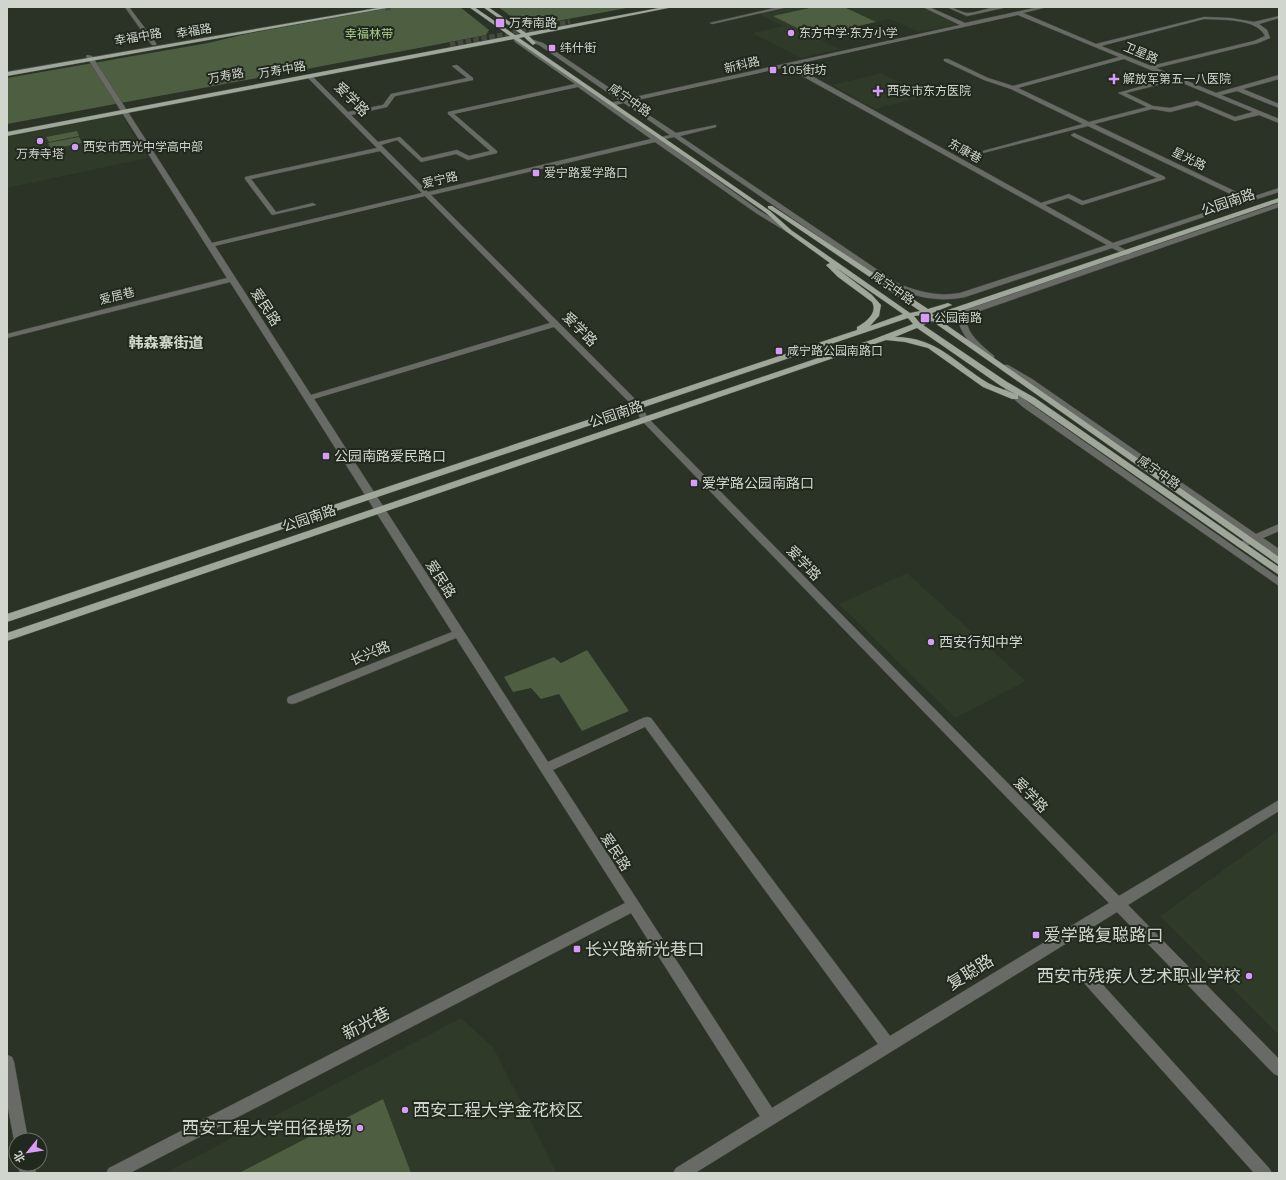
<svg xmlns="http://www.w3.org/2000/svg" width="1286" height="1180" viewBox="0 0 1286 1180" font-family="Mulish,'Noto Sans SC',sans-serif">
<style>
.built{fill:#2f3a28}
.green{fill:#4d5e41}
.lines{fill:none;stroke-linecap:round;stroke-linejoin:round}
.major-tunnel{stroke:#444a3f;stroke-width:5.5;stroke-dasharray:5.5 2.5;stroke-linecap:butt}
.minor-casing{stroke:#494f44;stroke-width:1}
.major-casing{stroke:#494f44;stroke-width:1}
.minor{fill:#686b65;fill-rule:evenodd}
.major{fill:#9fa79a;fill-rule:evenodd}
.poi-dot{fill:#d79bf9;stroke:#21281d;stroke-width:1.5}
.labels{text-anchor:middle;stroke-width:4;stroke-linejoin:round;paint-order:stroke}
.far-poi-label{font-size:12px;fill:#d0d5cd;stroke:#21281d;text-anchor:start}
.far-street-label{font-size:12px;fill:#d0d5cd;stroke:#21281d}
.far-park-label{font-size:12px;fill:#a8cc8e;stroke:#21281d}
.street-label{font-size:14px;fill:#d0d5cd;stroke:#21281d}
.poi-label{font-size:14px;fill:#d0d5cd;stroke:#21281d;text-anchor:start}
.far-district-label{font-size:15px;font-weight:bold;fill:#d0d9ca;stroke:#21281d}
.near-poi-label{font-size:17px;fill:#d0d5cd;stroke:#21281d;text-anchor:start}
.near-street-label{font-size:17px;fill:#d0d5cd;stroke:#21281d}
</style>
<rect width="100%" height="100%" fill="#2b3226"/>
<g class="built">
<path d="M792,7H844L848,9L858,7H922L959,24L919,32L890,19L814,36L839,49L800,58L752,33L783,26L759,14Z"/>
<path d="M882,73L926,96L875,109L832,85Z"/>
<path d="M122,115L148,158L7,188V137Z"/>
<path d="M907,573L1026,681L955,718L839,604Z"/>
<path d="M1279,830V1035L1160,916Z"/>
<path d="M461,1018L493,1047L557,1173H165Z"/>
</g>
<g class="green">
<path d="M393,7H460L489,30L486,35C327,66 167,94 7,124V78L208,43L246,34Z"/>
<path d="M498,7H632L536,25L519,22Z"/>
<path d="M814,7H844L876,22L813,36L773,16Z"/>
<path d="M77,131L79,136L49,142L46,137Z"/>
<path d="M79,137L82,143L51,149L48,143Z"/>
<path d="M587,650L629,711L582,731L559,694L541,699L531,688L513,692L504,677L554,657L561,663Z"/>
<path d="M383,1099L411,1173H239Z"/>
</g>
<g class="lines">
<g class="major-tunnel">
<path d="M385,8L392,7"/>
<path d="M450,45L570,22"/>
</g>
<g class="minor-casing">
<g id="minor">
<path d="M125,7H129L156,43V45H152Z"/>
<path d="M779,7H788L712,24L710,23Z"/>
<path d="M923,7H929L965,23L1039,7H1047L1023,13L1096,44L1204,17L1230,18L1254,22L1279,16V18L1259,24L1267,30L1270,38L1258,43L1156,68L1216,93L1279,75V79L1243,89L1279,104V108L1237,91L1221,95L1279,119V123L1259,115L1235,121L1197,105L1170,112L1152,109L1094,124L1249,198L1279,188V192L1254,200L1253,202H1248L1118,246L1132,253L1279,203V207L971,314L966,319C968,336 982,345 994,356V360H988C976,348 961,337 958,319L965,310L1126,255L1112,248L965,297C942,302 922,298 901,291L903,293L902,295H896L891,286L674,137L661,140L760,211L791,230V232H787L756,213L655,142L431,195L640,404L648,418L1119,896L1279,800V811L1128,905L1279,1059V1076L1274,1074L1117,912L695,1173H673L676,1168L760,1116L631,913L130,1173H106L109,1168L625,903L456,638L296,703L292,704L288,703L287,700L288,697L452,632L230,282L7,338V334L227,278L86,56L87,55L92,56L212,243L422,193L380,151L251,179L276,212L313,203L316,205L272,215L245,179V177L377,148L308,78V76H312L348,112L383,105L391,94L467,78L452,66L457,65L473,78V80L395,96L387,107L351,115L378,142L400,137L422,158L457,150L469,156L490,151L448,114V112L575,84L515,42L512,36H516L519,40L608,103L620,101L539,45L527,40V38L543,43L626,99L960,25ZM1018,15L1119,57L1013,86L988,78L948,59H944V61L984,80L1011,89L1083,124L983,151V153L1088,126L1243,200L1113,243L1045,205L1068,198L1082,205L1165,179V177L1074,133L1071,135L1072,136L1157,178L1083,201L1069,194L1041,203L792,65ZM1204,19C1221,20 1257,18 1265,36L1254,41L1151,66L1101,46ZM1124,59L1253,112L1235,117L1197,101L1170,108L1153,106L1126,93L1165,83V81L1163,80L1118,93L1147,107L1089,122L1018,88ZM786,67L1107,245L960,293C938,297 918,292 897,283L680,136L716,127V125L676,133L629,102ZM578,87L651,139L428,192L381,145L397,140L421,162L456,154L468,160L497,153V151L454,114ZM624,103L670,135L657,138L612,106ZM425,196L550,323L311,395L215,246ZM554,327L634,407L642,421L1109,903L890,1036L651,718L647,717L643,718L548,762L314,399ZM645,727L878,1044L772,1108L553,770Z"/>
<path d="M947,7C955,7 961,13 968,13C980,13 993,4 1003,8L967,16Z"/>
<path d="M1002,365H1008L1032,379L1256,534L1279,524V531L1263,538L1279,549V557L1255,542L1244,547H1238L1236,545L1238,543L1249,538L1026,383L1002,369Z"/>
<path d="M1005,387H1011L1029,403L1279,578V586L1023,407L1005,391Z"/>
<path d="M1089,973L1094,975L1269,1168L1272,1173H1254L1084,983L1082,979L1084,975Z"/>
<path d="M7,1055L12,1057L14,1062L28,1140H16V1145L14,1140L7,1103Z"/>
<path d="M18,1164H34L36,1173H20Z"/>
</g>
</g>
<g class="major-casing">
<g id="major">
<path d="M383,7L387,8L7,76V72Z"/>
<path d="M469,7H474L515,35L521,34L483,7H488L526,33L664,7H673L529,36L536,43L533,45L524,37L519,38L770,211L791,230L910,313L920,311L768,208V206H772L928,309L948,303L952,305L932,313L933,315L1279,198V202L938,319L1279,557V565L932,321L923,325L1007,382L1035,398L1279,567V575L1029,402L1018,395V399H1012L983,387L928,348L905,342L886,340L7,641V633L874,339L913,324L908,318L7,622V614L857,330V327C866,322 878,313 872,302L838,277L826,265L830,263L787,232L766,213L514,39L7,136V132L510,36ZM835,267L903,314L870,326L879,316L881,305L872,295ZM925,315L927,317L919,322L914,316ZM917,328L1001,386L1017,395C1007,390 997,388 988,383C955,363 937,337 895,337Z"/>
</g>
</g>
<use href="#minor" class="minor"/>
<use href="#major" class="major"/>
</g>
<g class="poi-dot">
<rect x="495" y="18" width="10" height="10" rx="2"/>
<circle cx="791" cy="33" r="4"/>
<rect x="548" y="44" width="8" height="8" rx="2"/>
<rect x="769" y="66" width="8" height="8" rx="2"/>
<path d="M1112 73h4v4h4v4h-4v4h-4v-4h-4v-4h4z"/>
<path d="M876 85h4v4h4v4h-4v4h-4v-4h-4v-4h4z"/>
<circle cx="40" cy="141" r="4"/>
<circle cx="75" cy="147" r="4"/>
<rect x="532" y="169" width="8" height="8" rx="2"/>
<rect x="920" y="313" width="10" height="10" rx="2"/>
<rect x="775" y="347" width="8" height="8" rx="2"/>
<rect x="322" y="452" width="8" height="8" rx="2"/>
<rect x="690" y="479" width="8" height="8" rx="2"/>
<circle cx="931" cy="642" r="4"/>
<rect x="1032" y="931" width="8" height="8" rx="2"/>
<rect x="573" y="945" width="8" height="8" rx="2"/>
<circle cx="1249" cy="976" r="4"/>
<circle cx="405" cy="1110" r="4"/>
<circle cx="360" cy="1128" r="4"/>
</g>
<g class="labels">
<g class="far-poi-label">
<text x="509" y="27">万寿南路</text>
<text x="799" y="37">东方中学·东方小学</text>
<text x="560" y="52">纬什街</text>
<text x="781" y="74">105街坊</text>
<text x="1123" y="83">解放军第五一八医院</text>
<text x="887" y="95">西安市东方医院</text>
<text x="83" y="151">西安市西光中学高中部</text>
<text x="40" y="158" text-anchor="middle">万寿寺塔</text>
<text x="544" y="177">爱宁路爱学路口</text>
<text x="934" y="322">公园南路</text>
<text x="787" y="355">咸宁路公园南路口</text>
</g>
<g class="far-street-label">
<text transform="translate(194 31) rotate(-10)" y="4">幸福路</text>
<text transform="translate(138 37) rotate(-10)" y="4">幸福中路</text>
<text transform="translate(1141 53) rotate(23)" y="4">卫星路</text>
<text transform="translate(742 65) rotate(-13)" y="4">新科路</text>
<text transform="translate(282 70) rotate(-10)" y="4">万寿中路</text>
<text transform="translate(226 76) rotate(-11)" y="4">万寿路</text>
<text transform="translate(630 100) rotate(35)" y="4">咸宁中路</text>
<text transform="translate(965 151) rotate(29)" y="4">东康巷</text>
<text transform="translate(1189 159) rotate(26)" y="4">星光路</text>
<text transform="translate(440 180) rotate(-13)" y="4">爱宁路</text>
<text transform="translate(893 288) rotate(35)" y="4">咸宁中路</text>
<text transform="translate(117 296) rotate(-14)" y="4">爱居巷</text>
<text transform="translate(1159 472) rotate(35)" y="4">咸宁中路</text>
</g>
<g class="far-park-label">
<text x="369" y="38">幸福林带</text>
</g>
<g class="street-label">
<text transform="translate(352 99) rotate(45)" y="5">爱学路</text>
<text transform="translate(1228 202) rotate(-19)" y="5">公园南路</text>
<text transform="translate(266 307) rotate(57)" y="5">爱民路</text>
<text transform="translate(580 329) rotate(45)" y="5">爱学路</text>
<text transform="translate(616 414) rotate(-19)" y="5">公园南路</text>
<text transform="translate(309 518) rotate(-19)" y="5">公园南路</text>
<text transform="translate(804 563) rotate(46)" y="5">爱学路</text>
<text transform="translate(441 579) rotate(57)" y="5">爱民路</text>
<text transform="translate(370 653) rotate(-22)" y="5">长兴路</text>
<text transform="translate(1031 795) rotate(46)" y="5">爱学路</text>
<text transform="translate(616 852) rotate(57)" y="5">爱民路</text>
</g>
<g class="poi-label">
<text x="334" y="461">公园南路爱民路口</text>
<text x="702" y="488">爱学路公园南路口</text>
<text x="939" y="647">西安行知中学</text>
</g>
<g class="far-district-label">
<text x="166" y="348">韩森寨街道</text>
</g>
<g class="near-poi-label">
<text x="1044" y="941">爱学路复聪路口</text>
<text x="585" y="955">长兴路新光巷口</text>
<text x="1241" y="982" text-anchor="end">西安市残疾人艺术职业学校</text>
<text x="413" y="1116">西安工程大学金花校区</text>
<text x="352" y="1134" text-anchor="end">西安工程大学田径操场</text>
</g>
<g class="near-street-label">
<text transform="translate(970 972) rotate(-32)" y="6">复聪路</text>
<text transform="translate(366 1023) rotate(-27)" y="6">新光巷</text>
</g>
</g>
<rect width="1286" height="1180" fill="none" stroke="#d0d5cd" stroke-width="16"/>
<g transform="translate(28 1152) rotate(240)"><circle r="19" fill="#21281d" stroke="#676d63"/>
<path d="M0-3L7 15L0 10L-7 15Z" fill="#d79bf9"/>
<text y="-6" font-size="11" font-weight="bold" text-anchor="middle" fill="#d0d5cd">北</text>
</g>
</svg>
